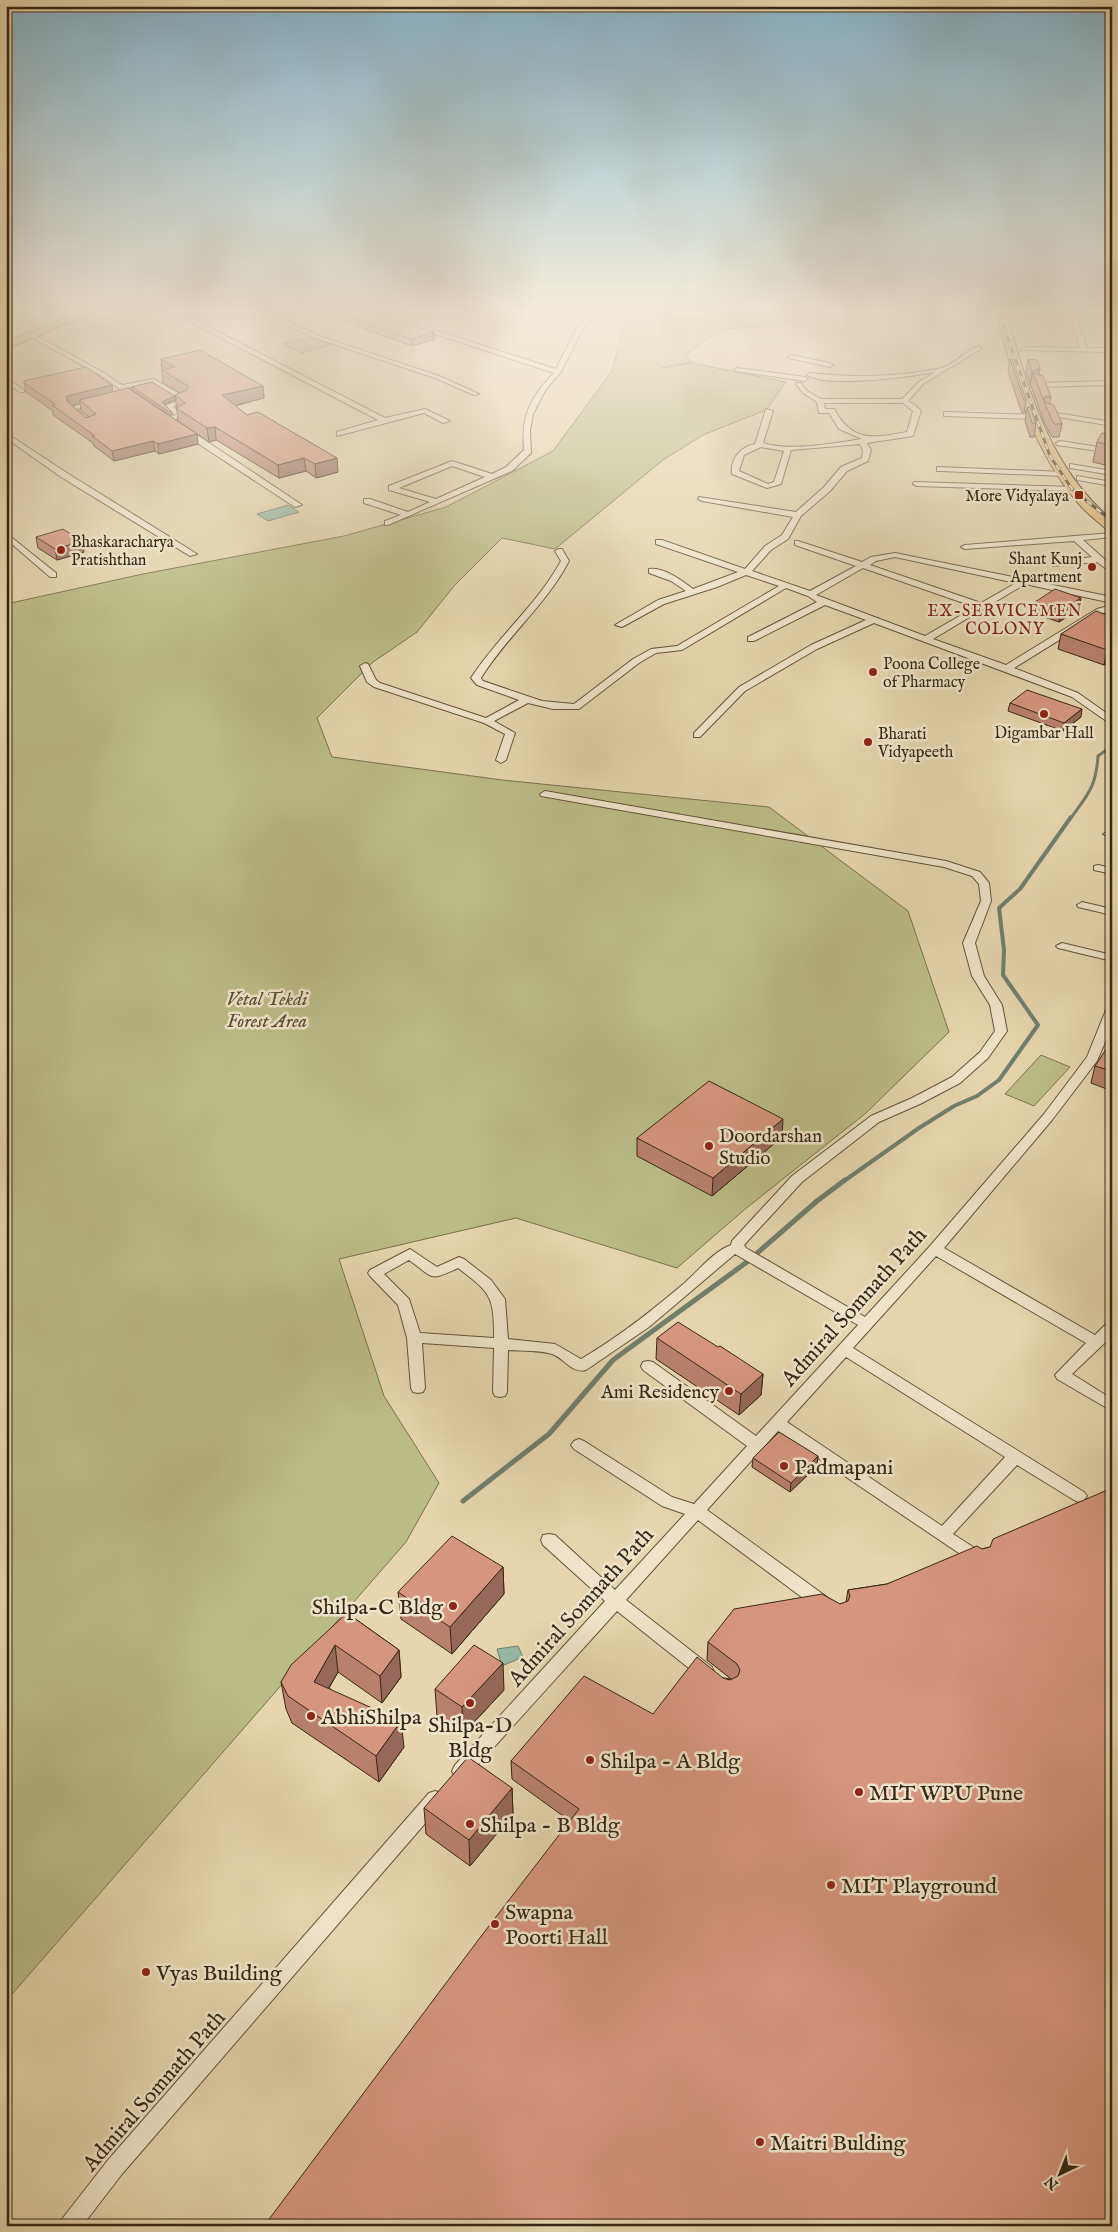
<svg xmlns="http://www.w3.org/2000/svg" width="1118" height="2232" viewBox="0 0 1118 2232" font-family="'IM FELL English',serif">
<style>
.green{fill:#babc87;stroke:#78724e}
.water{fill:#97b9a5;stroke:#707f6b}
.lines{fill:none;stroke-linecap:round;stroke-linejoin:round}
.stream-far2{stroke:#707f6b;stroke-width:3}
.stream-far1{stroke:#707f6b;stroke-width:4}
.stream{stroke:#707f6b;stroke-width:5}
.street-casing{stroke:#62523a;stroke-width:2}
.primary-casing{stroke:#362714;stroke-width:2}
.street{fill:#efe4ca;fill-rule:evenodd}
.primary{fill:#e3ba77;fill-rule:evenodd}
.rail-casing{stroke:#362714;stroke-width:3}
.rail{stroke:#efe4ca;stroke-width:2;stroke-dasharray:6;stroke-linecap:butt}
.wall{fill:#b8806d;stroke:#362714;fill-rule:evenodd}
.shaded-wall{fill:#966859;stroke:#362714}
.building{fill:#d6957f;stroke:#362714}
.poi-dot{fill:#8f2418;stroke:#efe4ca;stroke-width:2}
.labels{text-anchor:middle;stroke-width:5;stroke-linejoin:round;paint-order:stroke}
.far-poi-label{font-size:16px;fill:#362714;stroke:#efe4ca;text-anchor:start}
.far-neighbourhood-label{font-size:16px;letter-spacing:1px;fill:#7a1f14;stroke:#efe4ca}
.park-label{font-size:19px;font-style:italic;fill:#574c31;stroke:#efe4ca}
.poi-label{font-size:19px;fill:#362714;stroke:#efe4ca;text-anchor:start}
.near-street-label{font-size:22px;fill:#362714;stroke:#efe4ca}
.near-poi-label{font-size:22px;fill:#362714;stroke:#efe4ca;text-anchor:start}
</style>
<rect width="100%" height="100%" fill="#e6d5ae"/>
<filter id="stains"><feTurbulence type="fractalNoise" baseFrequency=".004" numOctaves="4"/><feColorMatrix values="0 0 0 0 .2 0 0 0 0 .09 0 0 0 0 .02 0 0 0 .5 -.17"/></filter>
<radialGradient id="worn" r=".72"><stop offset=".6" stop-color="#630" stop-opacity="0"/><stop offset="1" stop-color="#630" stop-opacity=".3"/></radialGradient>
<g class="green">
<path d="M264,308H312L316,310L284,318Z"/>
<path d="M639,308H780L795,324L725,329L711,336L685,355L691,362L661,368L692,363L786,382L766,410L703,435L663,460L555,549L502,538L454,586L417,632L373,662L317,718L332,757L502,780L769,807L908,911L949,1032L866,1113L744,1210L677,1268L516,1218L339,1259L384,1396L439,1483L406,1542L6,2001V604L143,574L344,536L446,507L553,451L612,371L623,327Z"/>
<path d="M310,338L333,344L302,353L283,344Z"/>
<path d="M1041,1055L1070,1067L1034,1106L1005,1094Z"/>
</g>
<g class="water">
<path d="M288,505L299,512L268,521L257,514Z"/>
<path d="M518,1646L523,1657L502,1666L497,1649Z"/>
</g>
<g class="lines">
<path class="stream-far2" d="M1071,818C1088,794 1096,787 1098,756L1112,746"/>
<path class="stream-far1" d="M844,1181L919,1128L954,1106L977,1096L999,1080L1038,1025L1003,975L1004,950L999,908L1020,889L1071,817"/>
<path class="stream" d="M463,1501L549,1434L613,1360L747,1262L817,1201L845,1180"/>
<g class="street-casing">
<g id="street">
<path d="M11,308H18L48,331L43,332Z"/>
<path d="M164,308H172L385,418L425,409L450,421L443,423L424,413L337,436V432L378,420Z"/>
<path d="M251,308H259L319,336L439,376L479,394L474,395L435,378L315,338Z"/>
<path d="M364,308H372L387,315L556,369L575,331L594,308H600L581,332L561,372L546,389L533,414L530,430L531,453L512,471L388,525H385V521L401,515L364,503V499H370L408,512L430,502L389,490V486L452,461L492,474L506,467L524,450C521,416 530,398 554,373L383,317ZM452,466L485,477L436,499L399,488Z"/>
<path d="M1068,308H1074L1087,348H1112V352L1021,350L1020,349L1023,347L1080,348Z"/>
<path d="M1108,308H1112V310L1109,309Z"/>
<path d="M31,335H35L104,373L122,385L154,379L188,399V401L173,407L185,416L165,422V418L176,415L164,406L180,400L151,382L126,388L140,399L135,400L100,375L31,337Z"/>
<path d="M979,346L982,348L981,349L923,384L908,401L915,405L921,411L913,436L867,443L871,450L868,461L847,471L830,491L801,516L788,539L771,550L752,571L810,591L856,566L795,545V541H798L862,562L871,557L895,553L1112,597V603L1025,584L933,639L1006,665L1097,609L1112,605V611L1103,613L1014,668L1078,693L1112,717V725L1072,697L874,623L817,649L745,691L700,737H694V733L739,687L811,645L866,620L825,605L754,641H748V637L817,602L808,596L786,588L682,650L656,653L639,663L579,709H553L528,703L494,721L515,733L506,760L501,763L496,760L505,734L484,723L374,687L367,682L360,666L365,663L368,664L376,680L380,683L486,718L519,700L477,685L471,678C498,636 537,605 561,561L555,551L559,549H562L569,561C546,605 507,636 481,678L483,681L542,701L574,704L633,659L651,649L677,646L779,586L746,575L717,587L664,604L622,627L615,625L658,600L686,591L671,581L649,573V569C664,567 681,580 693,589L738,572L656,544V540H662L745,569L765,546L782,535L793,517L702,501L698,499L699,497L796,512L824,487L841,467L862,458L863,450L860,444L791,450L781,484L767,488L732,474C730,458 741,447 755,444L766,409L773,411L763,443C790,452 834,443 862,439L839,429L829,413H819L817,402L803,393L796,384L797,383H801L807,391L821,399H902L919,382L935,372C909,377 827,388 807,375L810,373C853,378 900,377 942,368C953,365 967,350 979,346ZM824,403H903L913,411L907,432C873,438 853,443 834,409H825ZM761,447L784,451L774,482L768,484L739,471L744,455ZM895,557L1016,583L981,603L870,565L876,561ZM863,568L975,607L925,636L816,595Z"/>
<path d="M791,355L830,363L833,365L830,367L789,358L788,357Z"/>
<path d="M737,368L805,377L808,379L805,381L735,371L734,370Z"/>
<path d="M6,378L24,390V392H20L6,383Z"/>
<path d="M1112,381V385L1035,387L1032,385L1035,383Z"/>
<path d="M96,400L98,401V403L77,409L86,416V420H80L68,408Z"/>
<path d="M1044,411L1112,422V426L1047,415H1044Z"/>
<path d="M947,412L1035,415L1039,417L1035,419L944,416V412Z"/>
<path d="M185,429H188L302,505L295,507L182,433L181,431Z"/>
<path d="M6,433L67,473L197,554L190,556L61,477L6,438Z"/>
<path d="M1060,441L1112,449V453L1057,445L1056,443Z"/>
<path d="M1070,464L1112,471V475L1070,468Z"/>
<path d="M937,467L1064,472L1068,474L1064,476L940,471H937Z"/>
<path d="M1077,476L1112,482V486L1077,480Z"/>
<path d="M914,482L1074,487L1078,489L1074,491L917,486L913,484Z"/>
<path d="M6,533L56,573V577H50L6,539Z"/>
<path d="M1112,533V537L1083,540L1112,566V573L1097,562L1053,566V562H1056L1092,557L1074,541L965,549L961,547L965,545Z"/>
<path d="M545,791L946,861L980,872L989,883L991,901L975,943L984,976L1002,1005L1007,1031L988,1058L960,1083L920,1104L879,1122L802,1182L744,1245L746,1248L865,1317L930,1246L1044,1114L1087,1057L1106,1010L1112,1007V1026L1097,1061L1052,1120L944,1248L1095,1335L1107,1323L1112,1322V1336L1072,1374L1112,1399V1411L1057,1379L1055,1375L1086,1343L936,1256L853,1348L1084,1492L1087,1496L1084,1500L1079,1502L1074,1500L1017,1465L953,1534L984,1554L986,1559L984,1564L978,1566L778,1431L707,1510L831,1600L833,1605L831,1610L825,1612L819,1610L698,1520L626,1600L712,1667L714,1672L712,1677L706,1679L700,1677L617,1611L467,1777L461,1779L455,1777L452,1771L455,1765L605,1601L543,1545L541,1540L543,1535L549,1534L555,1535L615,1590L685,1514L662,1506L574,1449L571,1445L574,1441L579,1439L584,1441L672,1497L694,1504L747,1446L643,1370L641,1366L643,1362L648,1361L653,1362L756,1436L858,1325L735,1254L649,1327L586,1370C572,1374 564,1358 552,1354C539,1350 522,1351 508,1350L507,1392L505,1396L500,1397L495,1396L493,1392L494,1348L422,1343L425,1388L423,1392L418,1393L413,1392L411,1388L407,1338L398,1305L370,1276L368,1273L370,1270L410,1249L437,1267L459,1257L464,1259L491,1280L505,1299L508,1339L555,1344L581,1359C617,1338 649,1313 681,1286C696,1274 713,1251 731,1245L732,1241L792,1176L871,1116L912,1098L952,1077L980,1052L995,1031L990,1005L972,976L963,943L981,901L979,884L972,876L944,867L541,796L540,794ZM409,1260C434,1278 429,1282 458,1268C491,1293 494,1296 494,1338L420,1333L409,1299L384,1274ZM846,1357L1005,1457L942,1526L787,1422Z"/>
<path d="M1108,831L1112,832V838L1103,834Z"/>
<path d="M1098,865L1112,868V874L1094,870V866Z"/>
<path d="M1082,902L1112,909V915L1078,907L1077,905Z"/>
<path d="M1062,943L1112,955V961L1058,948L1056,946Z"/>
<path d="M435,1791L441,1793L444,1799L441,1805L122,2174L82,2226H59L62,2219L108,2160L429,1793Z"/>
</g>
</g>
<g class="primary-casing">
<g id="primary">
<path d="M90,308H104L6,349V342Z"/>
<path d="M995,308H1005C1027,386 1048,466 1112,520V531L1107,530C1098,521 1087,514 1079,504C1031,449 1013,377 995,308Z"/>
</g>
</g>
<use href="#street" class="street"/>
<use href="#primary" class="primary"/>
<g class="rail-casing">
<path id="rail" d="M997,308L1050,456L1072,489L1112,521"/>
</g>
<use href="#rail" class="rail"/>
</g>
<g class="wall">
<path d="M317,308H364L435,339L412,346L364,329Z"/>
<path d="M161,359L263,386L264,398L235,406L247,415L338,472L316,478L306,471L279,478L216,440L209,442L178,421L175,395L180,393L163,383Z"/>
<path d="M1010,359L1026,400L1024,413H1022L1008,372Z"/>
<path d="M1028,359L1040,368L1039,375L1051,397L1050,403L1062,424L1059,437H1052L1044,422L1026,372Z"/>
<path d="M24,383L113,392L198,444L159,454L155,451L114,461L94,446L93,443L53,415V411L26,392ZM80,403L81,410L89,417L86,418L72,405Z"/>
<path d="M132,387L175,396L176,400L164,404L171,411L172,414L169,415L132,390Z"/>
<path d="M1027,407L1036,423L1034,437H1030L1025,421Z"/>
<path d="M1112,435V467L1093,462L1097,442Z"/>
<path d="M36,537L84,552L57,560L38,548Z"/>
<path d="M1035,602L1079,609L1059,622L1033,613Z"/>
<path d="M1112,617V660L1104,665L1058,649L1061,634Z"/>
<path d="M1010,703L1081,717L1063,731L1008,711Z"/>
<path d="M1112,1046V1091L1091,1083L1095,1066Z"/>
<path d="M782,1137L712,1196L637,1156V1138Z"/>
<path d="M657,1338L763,1374L761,1395L739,1415L656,1359Z"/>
<path d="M818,1456L817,1466L790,1492L752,1467L753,1458Z"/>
<path d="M1112,1488L570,1821L512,1779L511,1761L653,1714L723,1678L731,1679L707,1660L708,1642L840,1604L846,1602L848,1590L887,1584L982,1549L990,1547Z"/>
<path d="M503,1567L504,1594L452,1654L401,1619L398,1592Z"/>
<path d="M347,1613L399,1650L401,1677L382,1703L338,1672L329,1688L404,1747L379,1782L292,1723L286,1709L281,1682Z"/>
<path d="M435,1689L504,1690L463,1734L437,1716Z"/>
<path d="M512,1788L513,1814L470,1866L426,1834L424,1808Z"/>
</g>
<g class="shaded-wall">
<path d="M434,332L435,339L412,346V339Z"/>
<path d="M1040,368L1038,381L1033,373L1030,385L1032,372Z"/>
<path d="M112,385L113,394L80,400V403L69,406V410L67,396Z"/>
<path d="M263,386L264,398L224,408L222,395Z"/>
<path d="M175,396L176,400L162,405V402Z"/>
<path d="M215,427L216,440L209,442L207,428Z"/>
<path d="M197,434L198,444L159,454L158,444Z"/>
<path d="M153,441L155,451L114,461L112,451Z"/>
<path d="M304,458L306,471L279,478L278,465Z"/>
<path d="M337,458L338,472L316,478L315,464Z"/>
<path d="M82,541L84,552L57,560L55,549Z"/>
<path d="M1081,598L1079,609L1059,622L1061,610Z"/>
<path d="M1112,647V660L1104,665L1107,650Z"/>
<path d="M1082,709L1081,717L1063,731L1064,723Z"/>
<path d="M783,1119L782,1137L712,1196L713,1178Z"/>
<path d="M763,1374L761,1395L739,1415L741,1394Z"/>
<path d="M818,1456L817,1466L790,1492L791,1483Z"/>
<path d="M503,1567L504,1594L452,1654L450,1627Z"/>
<path d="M335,1645L338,1672L317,1708L314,1682Z"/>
<path d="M399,1650L401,1677L382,1703L380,1676Z"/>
<path d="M503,1663L504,1690L463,1734L462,1707Z"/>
<path d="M401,1721L404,1747L379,1782L376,1756Z"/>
<path d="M512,1788L513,1814L470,1866L469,1840Z"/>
</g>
<g class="building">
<path d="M330,308H364L393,320L434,332L412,339L364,323Z"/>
<path d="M200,350L263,386L222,395L247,415L258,412L337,458L315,464L304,458L278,465L215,427L207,428L176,408L185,403L175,395L187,390L188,386L162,370L175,367L161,359Z"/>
<path d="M1010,359H1012L1026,400H1024Z"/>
<path d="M1028,359L1037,360L1040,368L1032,372Z"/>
<path d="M86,367L112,385L67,396V401L86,418L96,414L80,400L128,388L197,434L158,444L153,441L112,451L92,436H95L52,405L55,404L24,383V381Z"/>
<path d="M1033,373L1043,376L1051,397L1045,396L1044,402L1054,405L1062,424H1054L1047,409Z"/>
<path d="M152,382L175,396L162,402L171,411L169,412L132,387Z"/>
<path d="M1027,407H1030L1036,423H1032Z"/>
<path d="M1102,433L1112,435V446L1097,442Z"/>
<path d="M63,529L82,541L55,549L36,537Z"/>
<path d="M1055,589L1081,598L1061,610L1035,602Z"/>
<path d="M1096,611L1112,617V647L1107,650L1061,634Z"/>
<path d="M1027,690L1082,709L1064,723L1010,703Z"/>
<path d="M1109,1045L1112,1046V1071L1095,1066Z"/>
<path d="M709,1081L783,1119L713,1178L637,1138Z"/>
<path d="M678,1322L718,1347L720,1346L763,1374L741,1394L657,1338Z"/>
<path d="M779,1432L818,1456L791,1483L753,1458Z"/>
<path d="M1112,1488V2226H264L479,1939L579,1809L511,1761L584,1676L653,1714L697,1657L723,1678L730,1680L738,1676L740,1670L737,1664L708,1642L734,1609L822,1594L840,1604L848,1601L850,1596L848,1590L887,1584L977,1546L982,1549L990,1547L993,1539Z"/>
<path d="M452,1536L503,1567L450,1627L398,1592Z"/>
<path d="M347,1613L399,1650L380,1676L335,1645L314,1682L401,1721L376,1756L288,1696L281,1682L291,1665Z"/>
<path d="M474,1645L503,1663L462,1707L435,1689Z"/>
<path d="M468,1757L512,1788L469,1840L424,1808Z"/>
</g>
<linearGradient id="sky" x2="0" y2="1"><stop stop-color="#87b6cd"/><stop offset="0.5" stop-color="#f4ecdb"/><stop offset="1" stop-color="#f4ecdb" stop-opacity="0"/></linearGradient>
<rect width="1118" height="620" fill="url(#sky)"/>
<g class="poi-dot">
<rect x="1074" y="490" width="10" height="10" rx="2.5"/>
<circle cx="61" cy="550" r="5"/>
<circle cx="1092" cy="567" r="5"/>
<circle cx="873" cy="672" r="5"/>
<circle cx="1044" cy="714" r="5"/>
<circle cx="868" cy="742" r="5"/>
<circle cx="709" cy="1146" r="5"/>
<circle cx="729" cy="1391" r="5"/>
<circle cx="784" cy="1466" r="5"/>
<circle cx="453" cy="1606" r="5"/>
<circle cx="470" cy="1703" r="5"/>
<circle cx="311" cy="1716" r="5"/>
<circle cx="590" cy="1760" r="5"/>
<circle cx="859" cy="1792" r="5"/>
<circle cx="470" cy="1824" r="5"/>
<circle cx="831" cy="1885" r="5"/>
<circle cx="495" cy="1924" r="5"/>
<circle cx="146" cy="1972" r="5"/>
<circle cx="760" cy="2142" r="5"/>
</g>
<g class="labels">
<g class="far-poi-label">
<text x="1069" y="501" text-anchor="end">More Vidyalaya</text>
<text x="71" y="547">Bhaskaracharya<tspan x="71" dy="18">Pratishthan</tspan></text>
<text x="1082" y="564" text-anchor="end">Shant Kunj<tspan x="1082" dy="18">Apartment</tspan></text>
<text x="883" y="669">Poona College<tspan x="883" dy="18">of Pharmacy</tspan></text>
<text x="1044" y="738" text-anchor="middle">Digambar Hall</text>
<text x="878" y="739">Bharati<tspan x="878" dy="18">Vidyapeeth</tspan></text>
</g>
<g class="far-neighbourhood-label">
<text x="1005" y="616">EX-SERVICEMEN<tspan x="1005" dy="18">COLONY</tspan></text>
</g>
<g class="park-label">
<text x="267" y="1005">Vetal Tekdi<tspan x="267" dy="22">Forest Area</tspan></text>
</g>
<g class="poi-label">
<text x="719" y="1142">Doordarshan<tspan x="719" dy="22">Studio</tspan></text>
<text x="719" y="1398" text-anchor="end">Ami Residency</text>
</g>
<g class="near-street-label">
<text transform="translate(853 1306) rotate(-48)" y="8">Admiral Somnath Path</text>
<text transform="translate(580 1606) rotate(-48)" y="8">Admiral Somnath Path</text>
<text transform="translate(153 2090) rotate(-49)" y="8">Admiral Somnath Path</text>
</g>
<g class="near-poi-label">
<text x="794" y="1474">Padmapani</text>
<text x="443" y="1614" text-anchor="end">Shilpa-C Bldg</text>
<text x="321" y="1724">AbhiShilpa</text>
<text x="470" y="1732" text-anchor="middle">Shilpa-D<tspan x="470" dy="25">Bldg</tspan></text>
<text x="600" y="1768">Shilpa - A Bldg</text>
<text x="869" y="1800">MIT WPU Pune</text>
<text x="480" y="1832">Shilpa - B Bldg</text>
<text x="841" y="1893">MIT Playground</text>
<text x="505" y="1919">Swapna<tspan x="505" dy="25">Poorti Hall</tspan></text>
<text x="156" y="1980">Vyas Building</text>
<text x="770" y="2150">Maitri Bulding</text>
</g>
</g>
<rect width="1118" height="2232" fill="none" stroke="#e6d5ae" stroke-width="25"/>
<rect x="8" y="8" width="1103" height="2217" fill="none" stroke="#362714" stroke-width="2.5"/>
<rect x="12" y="12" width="1093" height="2207" fill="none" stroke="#362714"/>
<g transform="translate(1060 2174) rotate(223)" stroke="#efe4ca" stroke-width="4" paint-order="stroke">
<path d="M0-4L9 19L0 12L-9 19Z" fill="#362714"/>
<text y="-8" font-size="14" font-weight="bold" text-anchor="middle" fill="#362714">N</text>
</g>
<rect width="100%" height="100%" filter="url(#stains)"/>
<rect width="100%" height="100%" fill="url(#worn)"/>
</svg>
